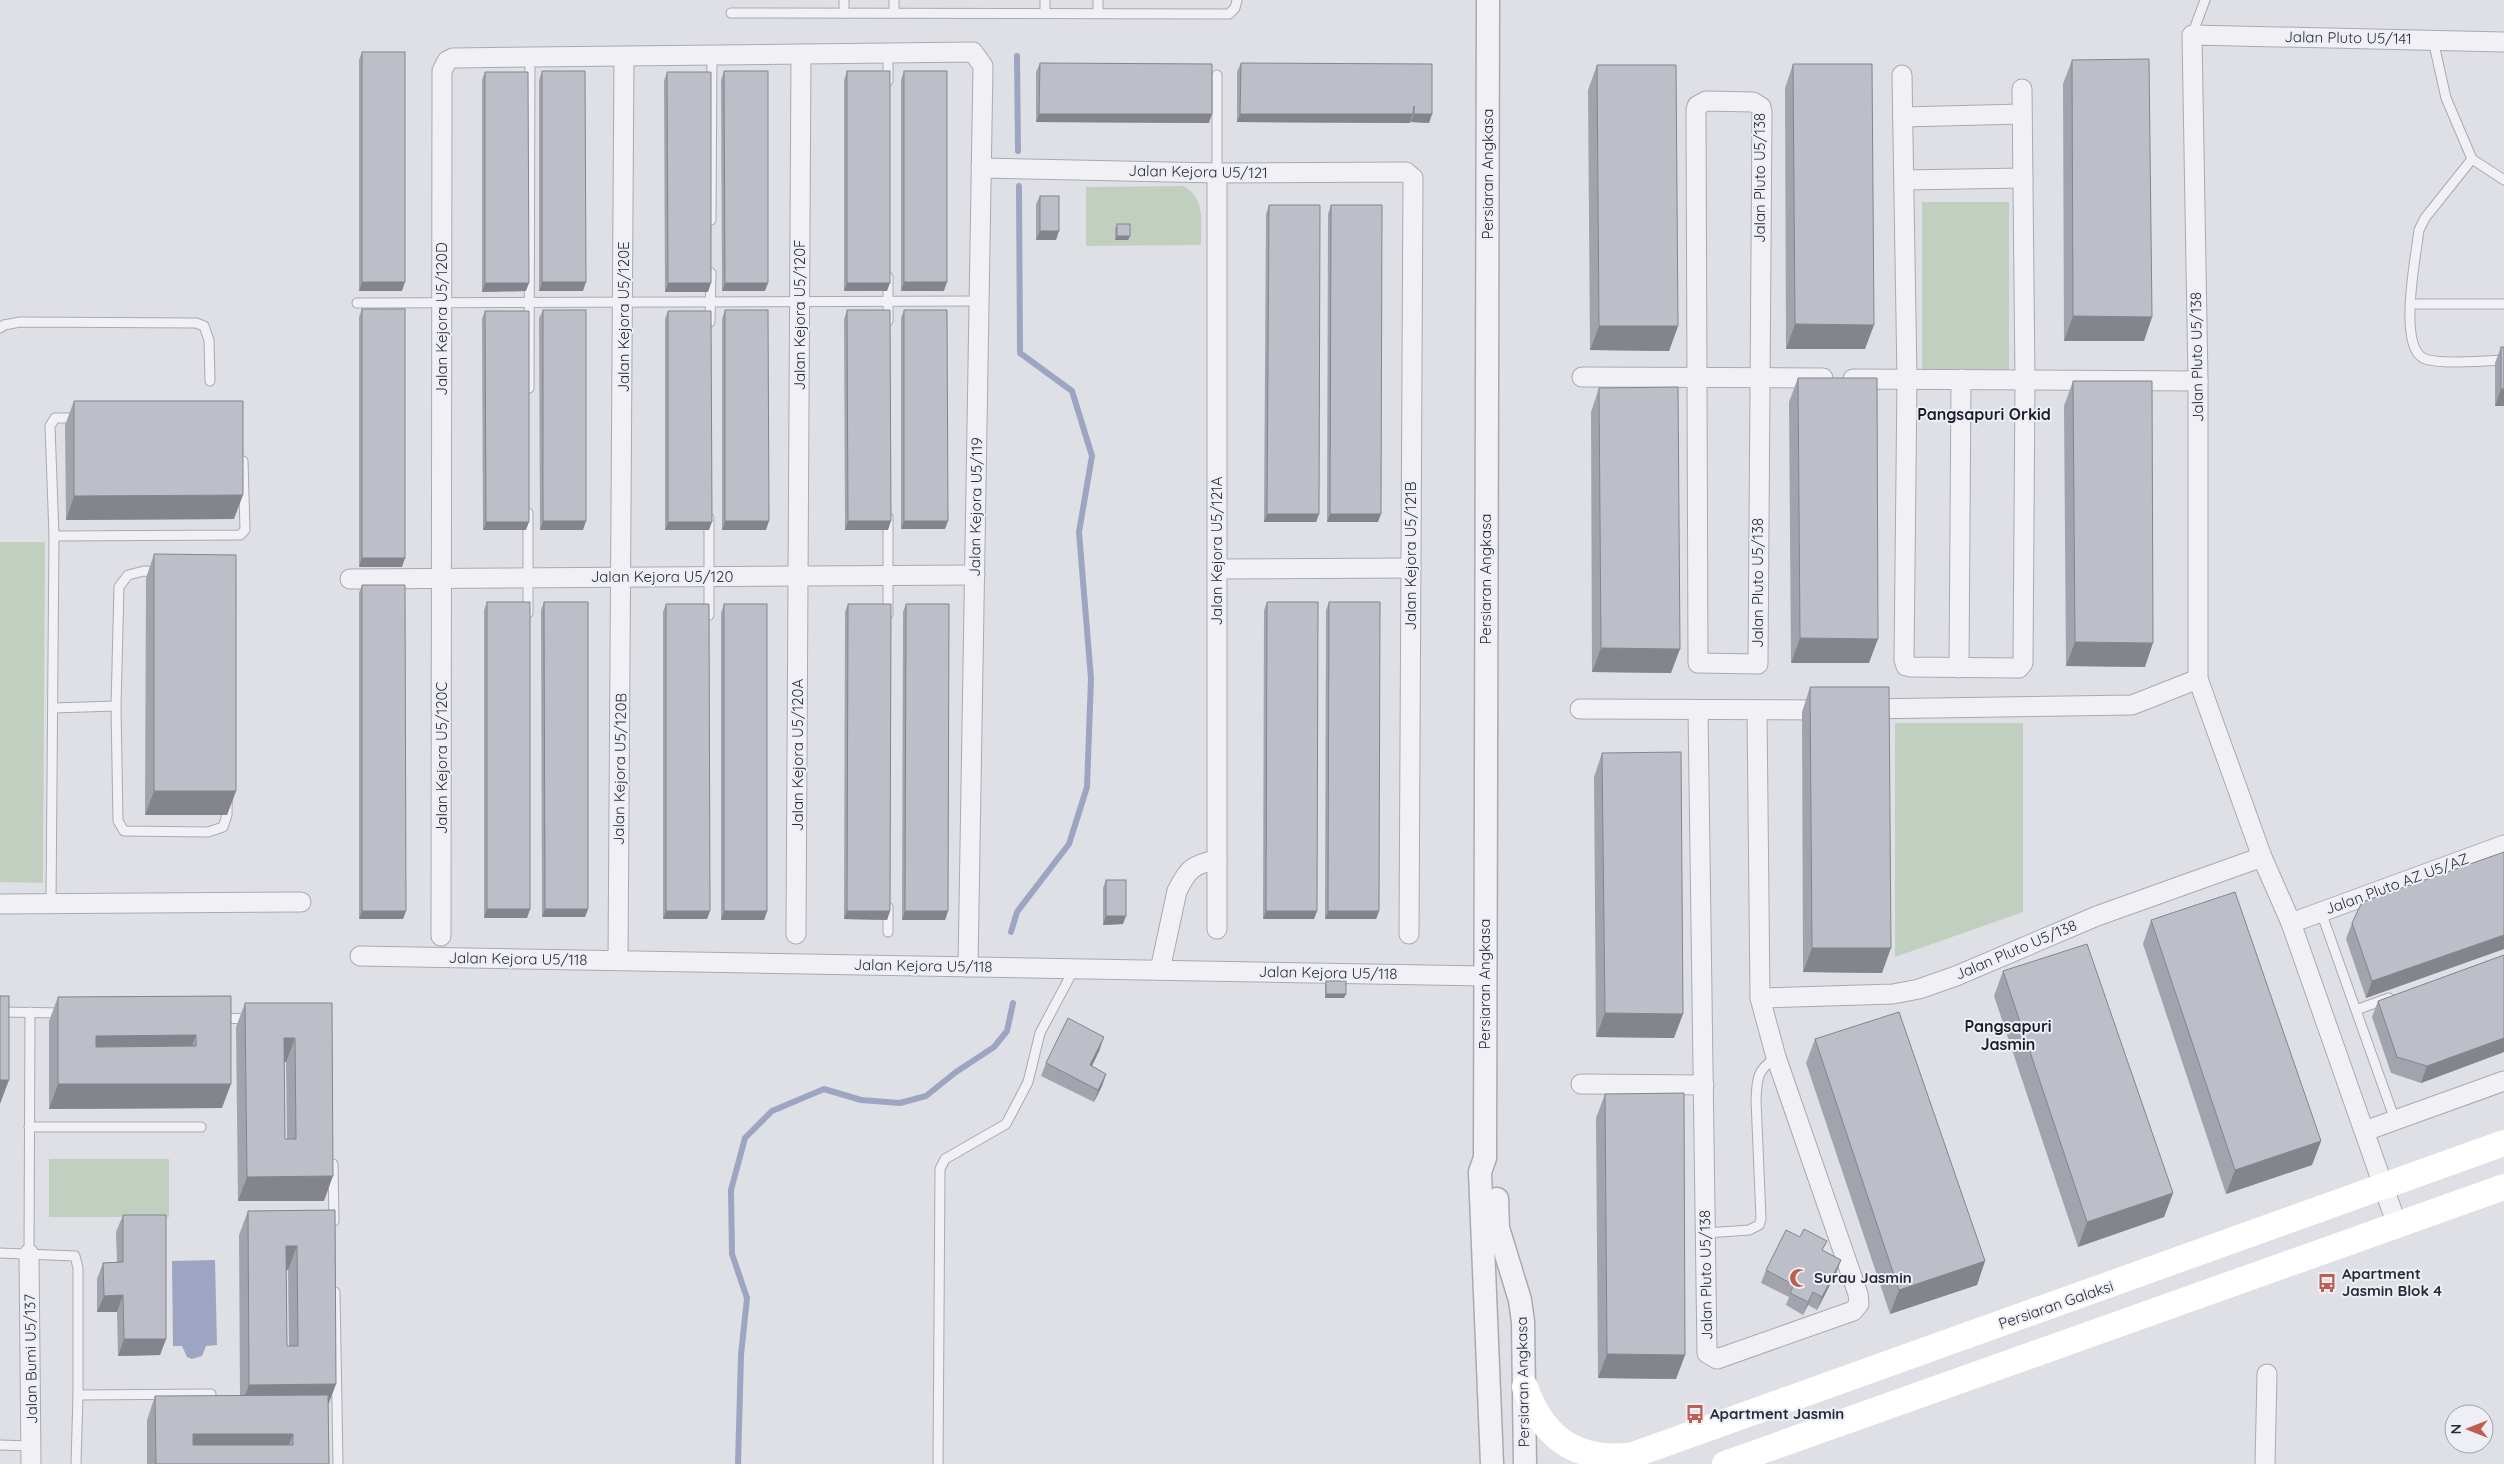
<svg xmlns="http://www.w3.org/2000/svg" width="2504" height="1464" viewBox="0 0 2504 1464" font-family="Quicksand,sans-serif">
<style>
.green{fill:#c1cfc1}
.water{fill:#9da5c3}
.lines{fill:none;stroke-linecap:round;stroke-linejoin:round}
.stream{stroke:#9da5c3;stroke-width:6}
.service-casing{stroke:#a8aab3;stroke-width:11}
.minor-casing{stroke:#a8aab3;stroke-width:21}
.tertiary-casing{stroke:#a8aab3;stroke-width:25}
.service{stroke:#f1f1f5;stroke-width:9}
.minor{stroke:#f1f1f5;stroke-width:19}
.tertiary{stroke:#f1f1f5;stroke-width:22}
.secondary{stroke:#fff;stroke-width:26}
.wall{fill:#a2a3ac;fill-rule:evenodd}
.shaded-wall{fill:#84858c}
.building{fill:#bcbec8;stroke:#84858c;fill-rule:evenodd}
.labels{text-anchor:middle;stroke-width:4;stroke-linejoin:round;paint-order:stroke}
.street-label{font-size:15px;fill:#292b3b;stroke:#eeeff4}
.poi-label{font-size:15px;font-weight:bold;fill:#292b3b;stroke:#eeeff4;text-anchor:start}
.neighbourhood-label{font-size:16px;font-weight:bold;fill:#1c1d2c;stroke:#eeeff4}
</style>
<rect width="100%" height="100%" fill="#dfe0e6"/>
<g class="green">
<path d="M1183,186C1206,197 1201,224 1201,245L1086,246V187Z"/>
<rect x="1922" y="202" width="87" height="171"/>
<path d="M0,542H45L43,883L0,882Z"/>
<path d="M1895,723H2023V912L1895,957Z"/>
<rect x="49" y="1159" width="120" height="58"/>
</g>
<path class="water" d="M215,1260L217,1345L206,1346L202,1356L192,1359L187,1357L182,1346H173L172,1261Z"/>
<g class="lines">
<g class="stream">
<path d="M1017,56L1018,151"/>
<path d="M1011,932L1017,912L1069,844L1087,787L1091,679L1079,532L1092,456L1072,391L1020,353L1019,186"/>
<path d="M738,1464L741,1355L747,1298L732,1254L731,1190L745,1138L772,1111L824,1089L861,1100L900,1103L926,1096L956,1072L994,1047L1007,1031L1013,1003"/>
</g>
<g class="service-casing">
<g id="service">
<path d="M731,13L1229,14L1235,8L1237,0"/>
<path d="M844,13V0"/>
<path d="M894,13V0"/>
<path d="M1045,13V0"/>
<path d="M1098,13V0"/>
<path d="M2192,35L2205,0"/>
<path d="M2433,40L2446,98L2472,159L2504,180"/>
<path d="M888,53V81"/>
<path d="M1217,75V173"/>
<path d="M2472,159L2425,218L2419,230C2416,256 2398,344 2423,358C2436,365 2487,361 2504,360"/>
<path d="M711,220L712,55"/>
<path d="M888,277V321"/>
<path d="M357,303L979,301"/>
<path d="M2411,304H2504"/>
<path d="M710,322L711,273"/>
<path d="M0,328L4,325L20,322L196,323L204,326L209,340L210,381"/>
<path d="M529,388L530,57"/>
<path d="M54,536L240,535L245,530L243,461"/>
<path d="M144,571L217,576L227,579L231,588L227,815L223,827L208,832L124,831L118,821L116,706L119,587L128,575Z"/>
<path d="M528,613V513"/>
<path d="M888,614V517"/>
<path d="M709,615V518"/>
<path d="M54,708L116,706"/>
<path d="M51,903L54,536L50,426L55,418H78"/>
<path d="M2321,912L2395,1120"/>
<path d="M888,932V907"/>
<path d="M2356,1010L2389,998"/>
<path d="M0,1012L64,1013"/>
<path d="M220,1018L251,1019"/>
<path d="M29,1127H201"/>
<path d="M333,1164L334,1221"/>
<path d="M1706,1233L1749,1230L1759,1225L1761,1219L1756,1100C1757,1077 1757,1071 1776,1057"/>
<path d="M0,1253L75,1256L78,1268V1395L211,1394"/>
<path d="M29,1254L30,1012"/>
<path d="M335,1292L338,1464"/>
<path d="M0,1445L31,1446"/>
<path d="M76,1464L78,1395"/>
<path d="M938,1464L940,1169L945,1159L1006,1124L1028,1082L1040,1033L1074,969"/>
</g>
</g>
<g class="minor-casing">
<g id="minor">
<path d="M1902,75L1907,379L1904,660L1906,666L1911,667L2019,668L2023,663L2025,380L2022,89"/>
<path d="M1706,101L1753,102L1761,107L1762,112L1758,664L1698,663L1696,110L1697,106Z"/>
<path d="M1903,117L2022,114"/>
<path d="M981,168L1217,173L1406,172L1413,178L1409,934"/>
<path d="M1904,180L2023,178"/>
<path d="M1582,377L1823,378"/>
<path d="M1853,379L2198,381"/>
<path d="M1217,569L1411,568"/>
<path d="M350,579L975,575"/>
<path d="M1959,668L1961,379"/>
<path d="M1580,709L1826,710"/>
<path d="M1864,709L2132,705L2198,679"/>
<path d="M1698,710L1707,1353L1717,1359L1853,1311L1859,1304L1858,1294L1776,1057L1760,998L1757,710"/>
<path d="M0,904L301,902"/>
<path d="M2291,923L2504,845"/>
<path d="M1217,929V173"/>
<path d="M796,934L801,54"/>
<path d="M441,936L442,71L447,61L453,58L973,52L983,66L968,967"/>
<path d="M360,956L1485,976"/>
<path d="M618,960L624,56"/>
<path d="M1160,970L1177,891C1188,869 1193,864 1217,860"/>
<path d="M1760,998L1893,994L1919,989L1956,976L2097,916L2262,857"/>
<path d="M1581,1084L1704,1085"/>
<path d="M2365,1131L2504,1081"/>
<path d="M2397,1225L2291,923L2262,857L2198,679V381L2192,35L2504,42"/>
<path d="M29,1254L31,1464"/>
<path d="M2265,1464L2267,1374"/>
</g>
</g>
<g class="tertiary-casing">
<g id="tertiary">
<path d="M1488,0L1485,1158L1480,1172L1492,1464"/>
<path d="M1497,1199L1498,1228L1520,1300L1523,1322L1525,1464"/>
</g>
</g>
<use href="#service" class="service"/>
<use href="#minor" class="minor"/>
<use href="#tertiary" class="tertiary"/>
<g class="secondary">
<path d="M1525,1387C1542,1436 1574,1460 1626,1456"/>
<path d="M1608,1464L2504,1143"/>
<path d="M1725,1464L2504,1187"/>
</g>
</g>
<g class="wall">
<path d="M362,52L402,291H359V60Z"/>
<path d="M2072,60L2152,317L2144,341H2064L2063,84Z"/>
<path d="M1040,63L1209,123L1036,122V72Z"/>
<path d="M1241,63L1432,114L1429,123L1411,122V120L1410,123L1237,122V72Z"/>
<path d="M1793,64L1865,349H1786L1785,88Z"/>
<path d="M1597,65L1678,326L1669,351L1590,350L1588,90Z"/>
<path d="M542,71L583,291H539V80Z"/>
<path d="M724,71L765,291H722L721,80Z"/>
<path d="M847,71L887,291H844V80Z"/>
<path d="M904,71L944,291H901V80Z"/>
<path d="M485,72L526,291L482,292V80Z"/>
<path d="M667,72L708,292H665L664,81Z"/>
<path d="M1040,196L1056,240H1036V204Z"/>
<path d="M1269,205L1319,514L1316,522H1264L1266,214Z"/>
<path d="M1331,205L1378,522H1327L1328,214Z"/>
<path d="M1117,224L1130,236L1128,240H1115V228Z"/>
<path d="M362,309L402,567H359V317Z"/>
<path d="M543,310L583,530H540L539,318Z"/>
<path d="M725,310L766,530H722V319Z"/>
<path d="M847,310L888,530H845L844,319Z"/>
<path d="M904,310L945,529H901V318Z"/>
<path d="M485,311L526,530H483L482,319Z"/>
<path d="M668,311L709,530H665V319Z"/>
<path d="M2501,347H2504V406H2495V363Z"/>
<path d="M1798,378L1869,663H1791L1789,402Z"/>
<path d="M2073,381L2145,667L2066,666L2064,406Z"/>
<path d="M1599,388L1671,673L1592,672L1591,412Z"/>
<path d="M74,401L234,519L66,520L65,425Z"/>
<path d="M154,554L236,791L227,815H145L146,578Z"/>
<path d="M362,585L406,911L403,919H359V593Z"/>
<path d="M487,602L530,909L527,918H484V610Z"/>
<path d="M544,602L588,909L585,917H542L541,610Z"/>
<path d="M1267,602L1317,911L1314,919H1263L1264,610Z"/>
<path d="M1329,602L1379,911L1376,919H1325L1326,610Z"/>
<path d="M666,604L710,911L707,919H663V612Z"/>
<path d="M724,604L767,911L764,920H721V613Z"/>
<path d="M848,604L890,911L887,920L844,919L845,612Z"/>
<path d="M906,604L948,911L945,920H902L903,612Z"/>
<path d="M1810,687L1882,973L1803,972L1802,712Z"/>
<path d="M1602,753L1674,1038L1596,1037L1594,777Z"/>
<path d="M2504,852V949L2366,998L2346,939L2352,923Z"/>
<path d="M1106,880L1123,924L1103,925V888Z"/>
<path d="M2151,920L2321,1141L2312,1165L2226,1194L2143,944Z"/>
<path d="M2504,955V1052L2421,1083L2391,1073L2372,1017L2378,1001Z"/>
<path d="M2003,971L2173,1193L2164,1217L2078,1247L1994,996Z"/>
<path d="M1326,981L1344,998H1325V985Z"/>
<path d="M231,996L222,1108L49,1109V1021L58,997Z"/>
<path d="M245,1003H332L324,1201H238L236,1027ZM284,1062H286L287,1139H285Z"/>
<path d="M1815,1039L1985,1261L1977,1285L1890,1314L1806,1063Z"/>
<path d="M1100,1049L1092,1066L1106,1074L1102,1086L1094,1102L1041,1076L1046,1063Z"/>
<path d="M1605,1094L1685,1355L1676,1379L1598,1378L1596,1118Z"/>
<path d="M335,1210L336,1384L328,1404L329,1464H147V1420L155,1396H240L239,1235L248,1211ZM286,1270H288L289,1346H287Z"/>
<path d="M123,1215L166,1339L160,1355L118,1356L117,1312H97V1279L103,1263L117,1262L116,1232Z"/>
<path d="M1823,1251L1841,1260L1836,1273L1817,1310L1808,1305L1803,1315L1786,1305L1789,1297L1761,1283L1766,1270Z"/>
</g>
<g class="shaded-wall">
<path d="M1039,114H1212L1209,123L1036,122Z"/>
<path d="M1240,114H1413L1410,123L1237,122Z"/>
<path d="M1414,114H1432L1429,123L1411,122Z"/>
<path d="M1040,231H1059L1056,240H1036Z"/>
<path d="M1117,236H1130L1128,240H1115Z"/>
<path d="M362,282H405L402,291H359Z"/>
<path d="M542,282H586L583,291H539Z"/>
<path d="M904,282H947L944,291H901Z"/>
<path d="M485,283H529L526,291L482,292Z"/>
<path d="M668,283H711L708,292H665Z"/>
<path d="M725,283H768L765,291H722Z"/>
<path d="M847,283H890L887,291H844Z"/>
<path d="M2073,316L2152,317L2144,341H2064Z"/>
<path d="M1795,324L1874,325L1865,349H1786Z"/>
<path d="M1599,326H1678L1669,351L1590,350Z"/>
<path d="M2501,389H2504V406H2495Z"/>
<path d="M243,495L234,519L66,520L74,496Z"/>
<path d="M1267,514H1319L1316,522H1264Z"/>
<path d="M1330,514H1381L1378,522H1327Z"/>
<path d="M543,521H586L583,530H540Z"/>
<path d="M725,521H769L766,530H722Z"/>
<path d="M848,521H891L888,530H845Z"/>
<path d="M904,521H948L945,529H901Z"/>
<path d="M486,522H529L526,530H483Z"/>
<path d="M668,522H712L709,530H665Z"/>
<path d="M362,558H405L402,567H359Z"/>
<path d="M1800,638L1878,639L1869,663H1791Z"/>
<path d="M2075,642L2153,643L2145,667L2066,666Z"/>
<path d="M1601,648L1680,649L1671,673L1592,672Z"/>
<path d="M154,791H236L227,815H145Z"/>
<path d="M487,909H530L527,918H484Z"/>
<path d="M545,909H588L585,917H542Z"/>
<path d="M362,911H406L403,919H359Z"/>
<path d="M666,911H710L707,919H663Z"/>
<path d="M724,911H767L764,920H721Z"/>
<path d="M847,911H890L887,920L844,919Z"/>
<path d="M905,911H948L945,920H902Z"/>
<path d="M1266,911H1317L1314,919H1263Z"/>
<path d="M1328,911H1379L1376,919H1325Z"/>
<path d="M1106,916H1126L1123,924L1103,925Z"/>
<path d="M2504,935V949L2366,998L2372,981Z"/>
<path d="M1812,948H1891L1882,973L1803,972Z"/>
<path d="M1326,994H1346L1344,998H1325Z"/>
<path d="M1605,1013L1683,1014L1674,1038L1596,1037Z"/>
<path d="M196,1035L187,1060H87L96,1036Z"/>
<path d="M1104,1037L1100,1049L1086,1078L1090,1065Z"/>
<path d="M284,1038H295L286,1062H275Z"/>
<path d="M2504,1038V1052L2421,1083L2427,1066Z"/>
<path d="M1106,1074L1102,1086L1094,1102L1098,1090Z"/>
<path d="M0,1080H9L0,1104Z"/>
<path d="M58,1084H231L222,1108L49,1109Z"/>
<path d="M2321,1141L2312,1165L2226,1194L2235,1170Z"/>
<path d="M333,1176L324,1201H238L247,1177Z"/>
<path d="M2173,1193L2164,1217L2078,1247L2087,1222Z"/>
<path d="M286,1246H297L288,1270H277Z"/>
<path d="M1841,1260L1836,1273L1817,1310L1822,1297Z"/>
<path d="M1985,1261L1977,1285L1890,1314L1899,1290Z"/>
<path d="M1813,1292L1808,1305L1803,1315L1808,1302Z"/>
<path d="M123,1295L117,1312H97L104,1296Z"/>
<path d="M124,1339H166L160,1355L118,1356Z"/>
<path d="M1607,1354L1685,1355L1676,1379L1598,1378Z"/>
<path d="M336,1384L327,1408L240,1409L249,1385Z"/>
<path d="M193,1434H293L284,1458H185Z"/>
</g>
<g class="building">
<rect x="362" y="52" width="43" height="230"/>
<path d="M2149,59L2152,317L2073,316L2072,60Z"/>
<path d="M1040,63L1212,64V114H1039Z"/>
<path d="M1241,63L1432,64V114H1414V106L1413,114H1240Z"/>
<path d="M1793,64H1872L1874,325L1795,324Z"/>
<path d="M1597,65H1676L1678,326H1599Z"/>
<path d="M542,71H585L586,282H542Z"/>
<path d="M724,71H768V283H725Z"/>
<rect x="847" y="71" width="43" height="212"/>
<rect x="904" y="71" width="43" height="211"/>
<path d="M485,72H528L529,283H485Z"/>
<path d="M667,72H711V283H668Z"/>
<rect x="1040" y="196" width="19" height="35"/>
<path d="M1269,205H1320L1319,514H1267Z"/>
<path d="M1331,205H1382L1381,514H1330Z"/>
<rect x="1117" y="224" width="13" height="12"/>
<rect x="362" y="309" width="43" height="249"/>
<rect x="543" y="310" width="43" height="211"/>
<path d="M725,310H768L769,521H725Z"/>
<path d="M847,310H890L891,521H848Z"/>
<path d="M904,310H947L948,521H904Z"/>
<path d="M485,311H529V522H486Z"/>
<path d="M668,311H711L712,522H668Z"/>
<rect x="2501" y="347" width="3" height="42"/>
<path d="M1798,378H1877L1878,639L1800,638Z"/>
<path d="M2073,381H2152L2153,643L2075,642Z"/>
<path d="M1678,387L1680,649L1601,648L1599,388Z"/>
<path d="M74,401H243V495L74,496Z"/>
<path d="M154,554L236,555V791H154Z"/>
<path d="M362,585H405L406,911H362Z"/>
<rect x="487" y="602" width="43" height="307"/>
<path d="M544,602H588V909H545Z"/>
<path d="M1267,602H1318L1317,911H1266Z"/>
<path d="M1329,602H1380L1379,911H1328Z"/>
<path d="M666,604H709L710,911H666Z"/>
<rect x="724" y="604" width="43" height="307"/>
<path d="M848,604H891L890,911H847Z"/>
<path d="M906,604H949L948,911H905Z"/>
<path d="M1810,687H1889L1891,948H1812Z"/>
<path d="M1681,752L1683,1014L1605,1013L1602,753Z"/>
<path d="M2504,852V935L2372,981L2352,923L2362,902Z"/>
<rect x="1106" y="880" width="20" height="36"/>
<path d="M2235,892L2321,1141L2235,1170L2151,920Z"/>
<path d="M2087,944L2173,1193L2087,1222L2003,971Z"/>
<path d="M2504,955V1038L2427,1066L2397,1057L2378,1001Z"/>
<rect x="1326" y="981" width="20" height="13"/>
<rect x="0" y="996" width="9" height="84"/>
<path d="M231,996V1084H58V997ZM196,1035V1046L96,1047V1036Z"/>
<path d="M245,1003H332L333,1176L247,1177ZM284,1038H295L296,1139H285Z"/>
<path d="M1899,1012L1985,1261L1899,1290L1815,1039Z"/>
<path d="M1068,1018L1104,1037L1090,1065L1106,1074L1098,1090L1046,1063Z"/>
<path d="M1684,1093L1685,1355L1607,1354L1605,1094Z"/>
<path d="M335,1210L336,1384L249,1385L248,1211ZM286,1246H297L298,1346H287Z"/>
<path d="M123,1215H166V1339H124L123,1295L104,1296L103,1263L123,1262Z"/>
<path d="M1804,1229L1827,1241L1822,1250L1841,1260L1822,1297L1813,1292L1808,1302L1790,1293L1794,1285L1766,1270L1786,1230L1800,1237Z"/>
<path d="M328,1395L329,1464H156L155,1396ZM193,1434H293V1445H193Z"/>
</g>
<defs>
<g id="mosque-bare" transform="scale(1.5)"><path d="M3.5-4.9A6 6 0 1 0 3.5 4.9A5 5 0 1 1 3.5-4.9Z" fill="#bf5d50" stroke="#eeeff4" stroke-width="2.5" paint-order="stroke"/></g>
<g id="bus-bare" transform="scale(1.5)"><path d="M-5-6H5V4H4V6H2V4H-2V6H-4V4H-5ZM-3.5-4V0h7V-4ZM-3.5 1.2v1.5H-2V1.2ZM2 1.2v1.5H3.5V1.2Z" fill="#bf5d50" stroke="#eeeff4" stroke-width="2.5" paint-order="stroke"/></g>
</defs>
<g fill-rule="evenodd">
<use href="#mosque-bare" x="1799" y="1278"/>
<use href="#bus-bare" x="2327" y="1283"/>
<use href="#bus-bare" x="1695" y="1414"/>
</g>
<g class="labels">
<g class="street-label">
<text transform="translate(2348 38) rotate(1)" y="5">Jalan Pluto U5/141</text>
<text transform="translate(1198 172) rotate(1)" y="5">Jalan Kejora U5/121</text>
<text transform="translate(1488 174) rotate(-90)" y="5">Persiaran Angkasa</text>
<text transform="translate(1760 178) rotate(-90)" y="5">Jalan Pluto U5/138</text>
<text transform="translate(800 315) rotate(-90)" y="5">Jalan Kejora U5/120F</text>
<text transform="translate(624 317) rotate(-90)" y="5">Jalan Kejora U5/120E</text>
<text transform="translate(442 319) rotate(-90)" y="5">Jalan Kejora U5/120D</text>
<text transform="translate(2197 357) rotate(-91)" y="5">Jalan Pluto U5/138</text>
<text transform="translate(976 507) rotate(-89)" y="5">Jalan Kejora U5/119</text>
<text transform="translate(1217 551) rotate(-90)" y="5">Jalan Kejora U5/121A</text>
<text transform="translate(1411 556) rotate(-90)" y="5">Jalan Kejora U5/121B</text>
<text x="662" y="582">Jalan Kejora U5/120</text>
<text transform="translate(1486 579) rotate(-90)" y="5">Persiaran Angkasa</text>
<text transform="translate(1758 583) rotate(-90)" y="5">Jalan Pluto U5/138</text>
<text transform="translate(798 755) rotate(-90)" y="5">Jalan Kejora U5/120A</text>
<text transform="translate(442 758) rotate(-90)" y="5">Jalan Kejora U5/120C</text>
<text transform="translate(620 769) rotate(-89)" y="5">Jalan Kejora U5/120B</text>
<text transform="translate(2397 884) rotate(-20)" y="5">Jalan Pluto AZ U5/AZ</text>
<text transform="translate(2016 950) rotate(-23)" y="5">Jalan Pluto U5/138</text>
<text transform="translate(518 959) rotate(1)" y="5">Jalan Kejora U5/118</text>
<text transform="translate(923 966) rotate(1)" y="5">Jalan Kejora U5/118</text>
<text transform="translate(1328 973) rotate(1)" y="5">Jalan Kejora U5/118</text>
<text transform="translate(1485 984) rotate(-90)" y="5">Persiaran Angkasa</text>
<text transform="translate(1706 1275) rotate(-91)" y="5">Jalan Pluto U5/138</text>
<text transform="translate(2056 1305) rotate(-19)" y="5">Persiaran Galaksi</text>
<text transform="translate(31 1359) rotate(-91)" y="5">Jalan Bumi U5/137</text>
<text transform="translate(1523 1382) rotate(-91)" y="5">Persiaran Angkasa</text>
</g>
<g class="poi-label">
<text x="2342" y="1279">Apartment<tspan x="2342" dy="17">Jasmin Blok 4</tspan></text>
<text x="1814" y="1283">Surau Jasmin</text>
<text x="1710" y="1419">Apartment Jasmin</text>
</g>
<g class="neighbourhood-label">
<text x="1984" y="420">Pangsapuri Orkid</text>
<text x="2008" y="1032">Pangsapuri<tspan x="2008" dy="18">Jasmin</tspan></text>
</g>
</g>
<g transform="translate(2469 1429) rotate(270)"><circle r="24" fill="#eeeff4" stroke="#9fa1aa"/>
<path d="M0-4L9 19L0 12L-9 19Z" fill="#bf5d50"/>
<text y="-8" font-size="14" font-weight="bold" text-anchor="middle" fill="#292b3b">N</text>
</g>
</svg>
